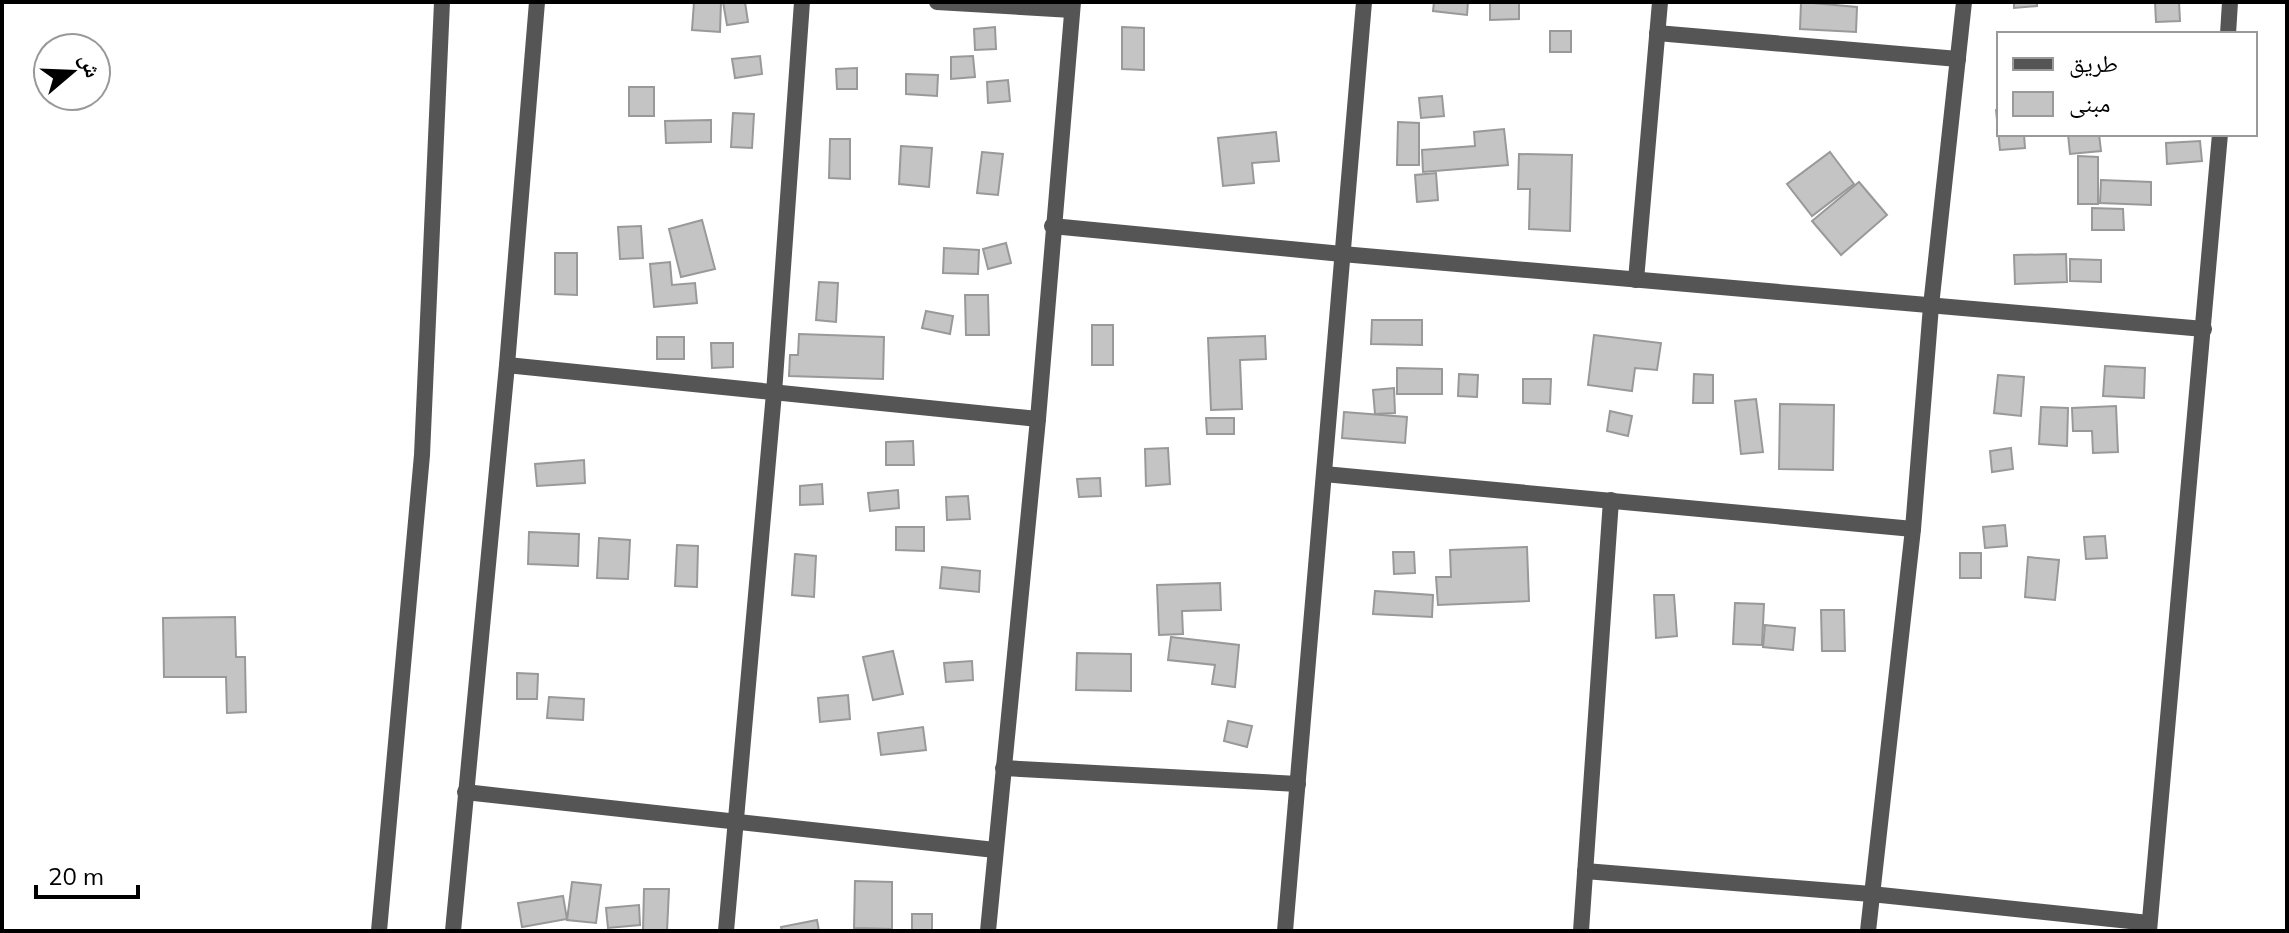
<svg xmlns="http://www.w3.org/2000/svg" width="2289" height="933" viewBox="0 0 2289 933" font-family="Mulish,'Noto Naskh Arabic',sans-serif">
<style>
.building{fill:#c4c4c4;stroke:#999;stroke-width:2}
.lines{fill:none;stroke-linecap:round;stroke-linejoin:round}
.minor{stroke:#555;stroke-width:16}
</style>
<rect width="100%" height="100%" fill="#fff"/>
<g class="building">
<path d="M694,2H721L720,32L692,30Z"/>
<path d="M723,2H745L748,22L727,25Z"/>
<path d="M1434,2H1468L1467,15L1433,11Z"/>
<path d="M1490,2H1519V19L1490,20Z"/>
<path d="M1801,2L1857,7L1856,32L1800,29Z"/>
<path d="M2014,2H2037V6L2014,8Z"/>
<path d="M2155,2H2179L2180,21L2156,22Z"/>
<path d="M995,27L996,49L975,50L974,29Z"/>
<path d="M1122,27L1144,28V70L1122,69Z"/>
<rect x="1550" y="31" width="21" height="21"/>
<path d="M760,56L762,74L735,78L732,59Z"/>
<path d="M973,56L975,77L951,79V57Z"/>
<path d="M857,68V89H837L836,69Z"/>
<path d="M906,74L938,75L937,96L906,94Z"/>
<path d="M1008,80L1010,101L988,103L987,82Z"/>
<rect x="629" y="87" width="25" height="29"/>
<path d="M1442,96L1444,116L1421,118L1419,98Z"/>
<path d="M1999,109V134H2024L2025,148L2000,150L1996,110Z"/>
<path d="M733,113L754,114L752,148L731,147Z"/>
<path d="M711,120V142L666,143L665,121Z"/>
<path d="M1398,122L1419,123V165H1397Z"/>
<path d="M1504,129L1508,165L1423,172L1422,150L1475,146L1474,132Z"/>
<path d="M1276,132L1279,161L1252,163L1254,183L1223,186L1218,138Z"/>
<path d="M2068,134H2099L2101,151L2070,154Z"/>
<path d="M830,139H850V179L829,178Z"/>
<path d="M2200,141L2202,161L2167,164L2166,143Z"/>
<path d="M901,146L932,148L929,187L899,184Z"/>
<path d="M982,152L1003,154L998,195L977,193Z"/>
<path d="M1830,152L1854,184L1812,216L1787,184Z"/>
<path d="M1519,154L1572,155L1570,231L1529,229L1530,189H1518Z"/>
<path d="M2078,156L2098,157V204H2078Z"/>
<path d="M1436,173L1438,200L1417,202L1415,175Z"/>
<path d="M2101,180L2151,182V205L2100,203Z"/>
<path d="M1859,182L1887,215L1841,255L1812,221Z"/>
<path d="M2092,208L2123,209L2124,230H2092Z"/>
<path d="M702,220L715,269L681,277L669,229Z"/>
<path d="M641,226L643,258L620,259L618,227Z"/>
<path d="M1006,243L1011,263L988,269L983,249Z"/>
<path d="M944,248L979,250L978,274L943,273Z"/>
<path d="M555,253H577V295L555,294Z"/>
<path d="M2066,254L2067,282L2015,284L2014,255Z"/>
<path d="M2070,259L2101,260V282L2070,281Z"/>
<path d="M670,262L672,285L695,283L697,303L654,307L650,264Z"/>
<path d="M819,282L838,283L836,322L816,320Z"/>
<path d="M965,295H988L989,335H966Z"/>
<path d="M926,311L953,316L950,334L922,328Z"/>
<path d="M1372,320H1422V345L1371,344Z"/>
<rect x="1092" y="325" width="21" height="40"/>
<path d="M799,334L884,337L883,379L789,376L790,355H798Z"/>
<path d="M1594,335L1661,343L1657,370L1635,368L1632,391L1588,385Z"/>
<path d="M1265,336L1266,359L1240,360L1242,409L1211,410L1208,338Z"/>
<rect x="657" y="337" width="27" height="22"/>
<path d="M711,343H733V367L712,368Z"/>
<path d="M2105,366L2145,368L2144,398L2103,396Z"/>
<path d="M1397,368L1442,369V394H1397Z"/>
<path d="M1459,374L1478,375L1477,397L1458,396Z"/>
<path d="M1694,374L1713,375V403H1693Z"/>
<path d="M1998,375L2024,377L2021,416L1994,413Z"/>
<path d="M1523,379H1551L1550,404L1523,403Z"/>
<path d="M1394,388L1395,413L1375,414L1373,390Z"/>
<path d="M1756,399L1763,452L1741,454L1735,401Z"/>
<path d="M1780,404L1834,405L1833,470L1779,469Z"/>
<path d="M2116,406L2118,452L2093,453L2092,431H2073L2072,408Z"/>
<path d="M2041,407L2068,408L2067,446L2039,444Z"/>
<path d="M1610,411L1632,416L1628,436L1607,431Z"/>
<path d="M1344,412L1407,417L1405,443L1342,438Z"/>
<path d="M1206,418H1234V434H1207Z"/>
<path d="M913,441L914,465H886V442Z"/>
<path d="M1168,448L1170,484L1146,486L1145,449Z"/>
<path d="M2011,448L2013,469L1992,472L1990,451Z"/>
<path d="M584,460L585,483L537,486L535,464Z"/>
<path d="M1100,478L1101,496L1079,497L1077,479Z"/>
<path d="M822,484L823,504L800,505V486Z"/>
<path d="M898,490L899,508L870,511L868,493Z"/>
<path d="M968,496L970,519L947,520L946,497Z"/>
<path d="M2005,525L2007,546L1985,548L1983,527Z"/>
<path d="M896,527H924V551L896,550Z"/>
<path d="M529,532L579,534L578,566L528,564Z"/>
<path d="M2105,536L2107,558L2086,559L2084,537Z"/>
<path d="M599,538L630,540L628,579L597,578Z"/>
<path d="M677,545L698,546L697,587L675,586Z"/>
<path d="M1527,547L1529,601L1438,605L1436,577H1451L1450,550Z"/>
<path d="M1393,552H1414L1415,573L1394,574Z"/>
<rect x="1960" y="553" width="21" height="25"/>
<path d="M795,554L816,556L814,597L792,595Z"/>
<path d="M2028,557L2059,560L2055,600L2025,597Z"/>
<path d="M942,567L980,571L979,592L940,588Z"/>
<path d="M1220,583L1221,610L1182,611L1183,634L1159,635L1157,585Z"/>
<path d="M1375,591L1433,595L1432,617L1373,614Z"/>
<path d="M1654,595H1674L1677,636L1656,638Z"/>
<path d="M1735,603L1764,604L1762,645L1733,644Z"/>
<path d="M1821,610H1844L1845,651H1822Z"/>
<path d="M235,617L236,657H245L246,712L227,713L226,677H164L163,618Z"/>
<path d="M1765,625L1795,628L1793,650L1763,647Z"/>
<path d="M1171,637L1239,645L1235,687L1212,684L1215,665L1168,660Z"/>
<path d="M893,651L903,694L873,700L863,657Z"/>
<path d="M1077,653L1131,654V691L1076,690Z"/>
<path d="M972,661L973,680L946,682L944,663Z"/>
<path d="M517,673L538,674L537,699H517Z"/>
<path d="M848,695L850,719L820,722L818,698Z"/>
<path d="M549,697L584,699L583,720L547,718Z"/>
<path d="M1228,721L1252,726L1247,747L1224,741Z"/>
<path d="M923,727L926,750L881,755L878,733Z"/>
<path d="M855,881L892,882V929L854,928Z"/>
<path d="M572,882L601,885L596,923L567,920Z"/>
<path d="M644,889H669L667,931H643Z"/>
<path d="M563,896L567,919L522,927L518,903Z"/>
<path d="M639,905L640,925L608,928L606,908Z"/>
<rect x="912" y="914" width="20" height="17"/>
<path d="M817,920L819,931H782L781,927Z"/>
</g>
<g class="lines">
<g class="minor">
<path d="M937,2L1072,10"/>
<path d="M1657,33L1958,59"/>
<path d="M2228,34L2230,2"/>
<path d="M1052,226L1342,254L2204,329"/>
<path d="M1636,280L1660,2"/>
<path d="M507,365L1038,419"/>
<path d="M1324,474L1913,529"/>
<path d="M1003,768L1298,784"/>
<path d="M465,792L995,850"/>
<path d="M1585,871L1871,894L2149,923"/>
<path d="M379,931L422,455L442,2"/>
<path d="M453,931L507,365L537,2"/>
<path d="M726,931L774,393L802,2"/>
<path d="M988,931L1038,419L1073,2"/>
<path d="M1285,931L1364,2"/>
<path d="M1581,931L1611,500"/>
<path d="M1868,931L1913,529L1931,306L1964,2"/>
<path d="M2149,931L2220,134"/>
</g>
</g>
<rect width="2289" height="933" fill="none" stroke="#000000" stroke-width="8"/>
<rect x="1997" y="32" width="260" height="104" fill="#ffffff" stroke="#999999" stroke-width="2"/>
<rect x="2013" y="58" width="40" height="12" fill="#555555" stroke="#999999" stroke-width="2"/>
<text x="2069" y="72" font-size="24" fill="#000000">طريق</text>
<rect x="2013" y="92" width="40" height="24" fill="#c4c4c4" stroke="#999999" stroke-width="2"/>
<text x="2069" y="112" font-size="24" fill="#000000">مبنى</text>
<g transform="translate(72 72) rotate(71)"><circle r="38" fill="#ffffff" stroke="#999999" stroke-width="2"/>
<path d="M0-6L14 30L0 20L-14 30Z" fill="#000000"/>
<text y="-12" font-size="22" font-weight="bold" text-anchor="middle" fill="#000000">ش</text>
</g>
<path d="M36 885v12h102v-12" fill="none" stroke="#000000" stroke-width="4"/>
<text x="48" y="885" font-size="24" fill="#000000" stroke="#ffffff" stroke-width="6" paint-order="stroke">20 m</text>
</svg>
